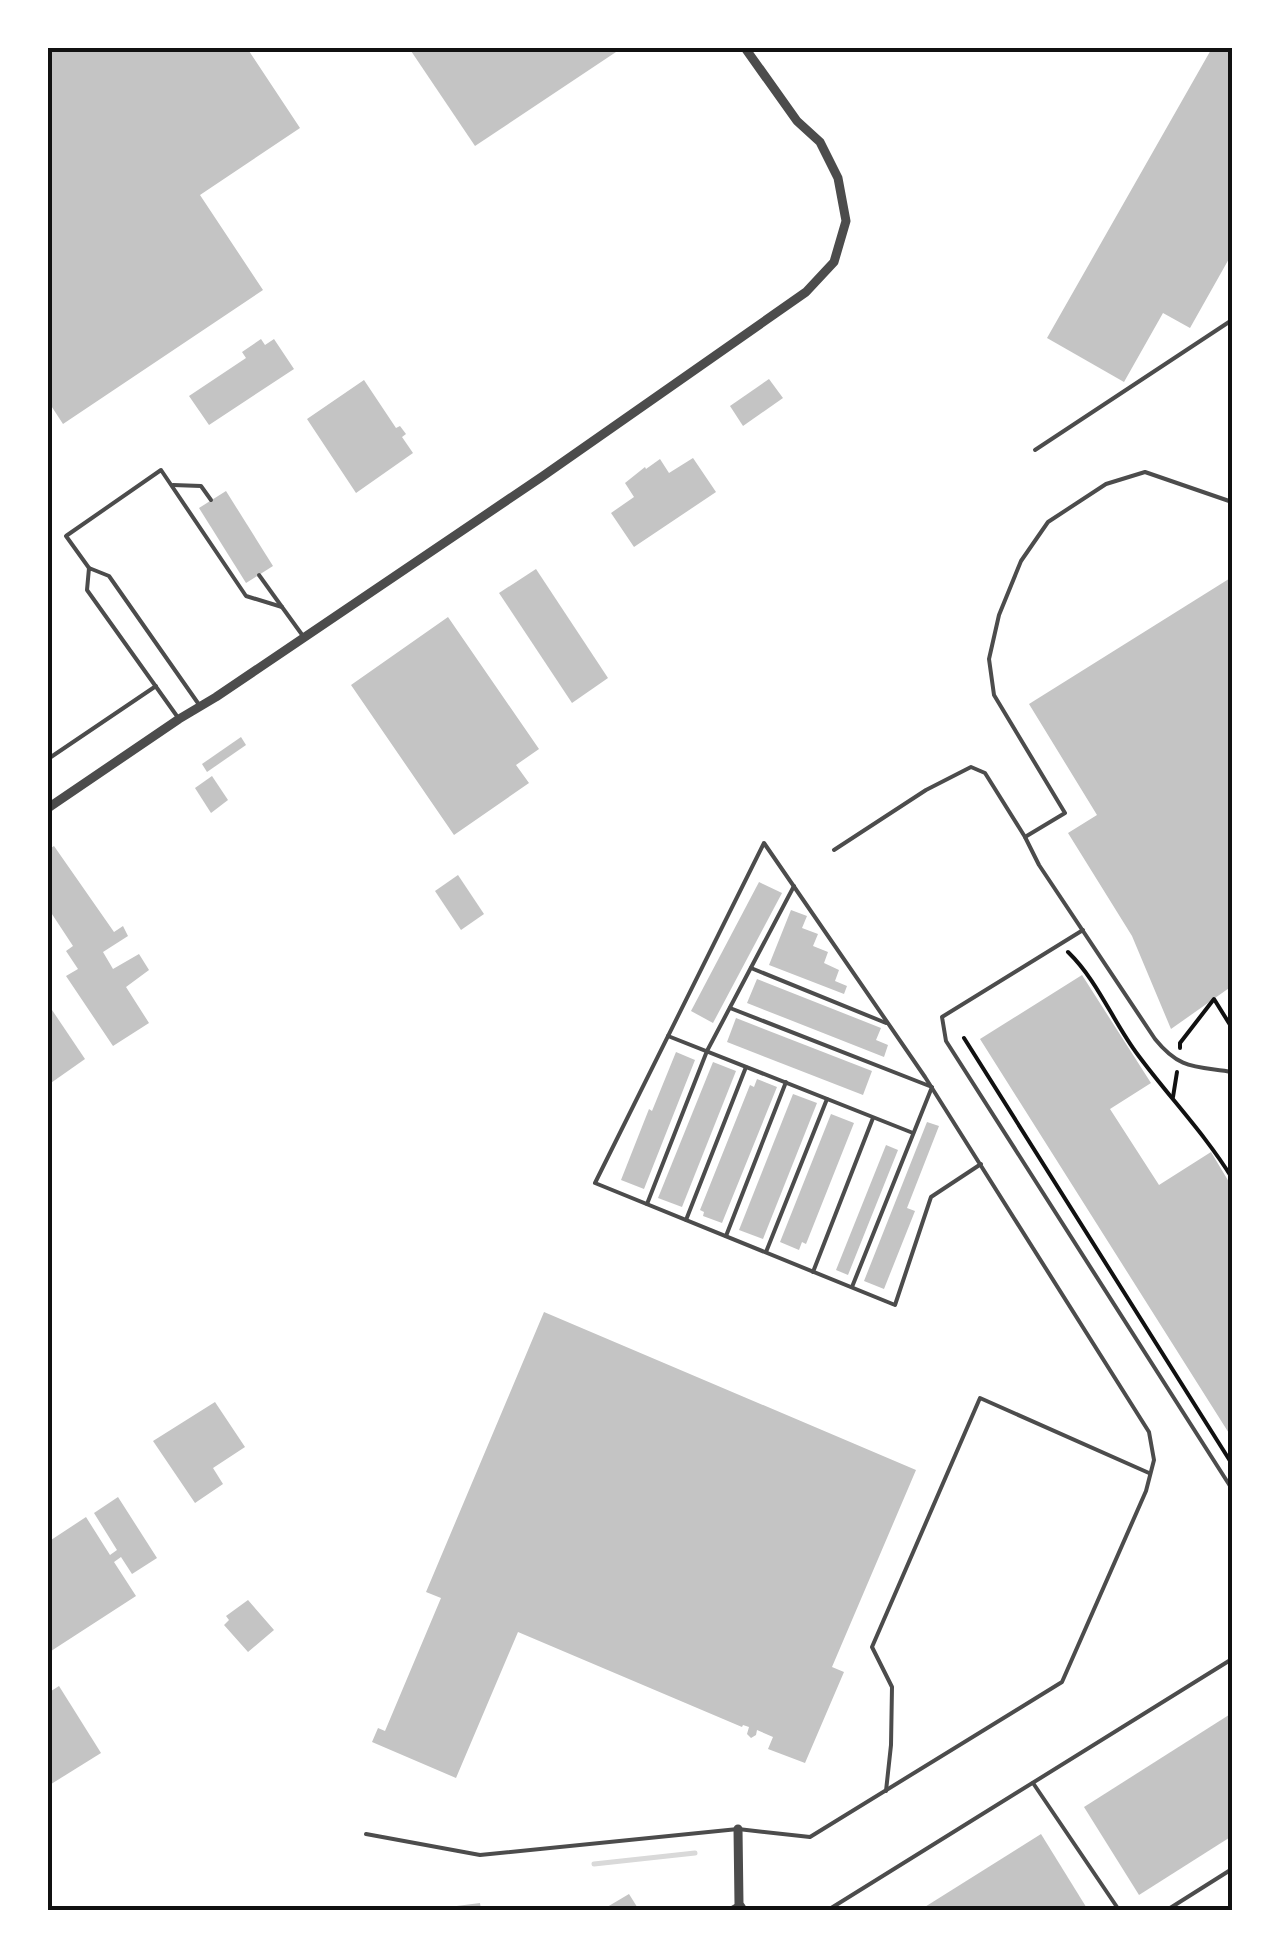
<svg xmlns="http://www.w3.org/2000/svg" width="1280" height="1958" viewBox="0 0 1280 1958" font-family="'Source Sans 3',sans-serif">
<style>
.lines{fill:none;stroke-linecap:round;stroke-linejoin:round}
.stream{stroke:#d9d9d9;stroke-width:5}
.building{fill:#c4c4c4}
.path{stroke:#111;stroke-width:4}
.service{stroke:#4c4c4c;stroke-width:4}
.minor{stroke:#4c4c4c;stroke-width:9}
.neatline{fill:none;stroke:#111;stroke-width:4}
</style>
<rect width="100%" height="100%" fill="#fff"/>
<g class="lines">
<path class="stream" d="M594,1864L695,1853"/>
</g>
<g class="building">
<path d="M48,48H247L300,128L200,195L263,290L63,424L48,401Z"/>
<path d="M409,48H622L475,146Z"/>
<path d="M1212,48H1232V259L1230,257L1190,328L1163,313L1124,382L1047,338Z"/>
<path d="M261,339L265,345L274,339L294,369L209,425L189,396L246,358L242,352Z"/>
<path d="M769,379L783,398L743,426L730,406Z"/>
<path d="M364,380L396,428L400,426L406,434L402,437L413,453L356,493L307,419Z"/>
<path d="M693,458L716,492L634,547L611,513L634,497L625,483L645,467L646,469L660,459L669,473Z"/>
<path d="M226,491L273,566L246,583L199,508Z"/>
<path d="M536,569L608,678L572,703L499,593Z"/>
<path d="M1232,577V986L1171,1029L1132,936L1068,833L1097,815L1029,704Z"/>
<path d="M448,617L539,749L516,765L529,783L454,835L351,685Z"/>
<path d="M241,737L246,745L207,772L202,764Z"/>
<path d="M212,776L228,800L211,813L195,788Z"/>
<path d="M54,846L114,932L123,926L128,936L103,952L113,969L139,954L149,970L126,987L149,1023L113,1046L66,976L78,969L66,951L73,946L48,908V850Z"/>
<path d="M458,875L484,914L461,930L435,891Z"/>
<path d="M759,882L782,893L713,1023L691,1011Z"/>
<path d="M791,910L807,916L802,928L818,934L813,946L828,952L824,963L839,970L835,981L847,986L844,994L769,965Z"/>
<path d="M1082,975L1151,1083L1110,1109L1159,1185L1211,1152L1232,1187V1438L980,1039Z"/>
<path d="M757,979L881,1028L876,1040L888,1045L884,1057L747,1003Z"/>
<path d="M48,1004L85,1059L48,1085Z"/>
<path d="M736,1018L872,1071L863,1095L727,1042Z"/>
<path d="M676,1052L695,1060L644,1189L621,1180L649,1109L652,1111Z"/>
<path d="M713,1062L736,1071L682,1207L658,1198Z"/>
<path d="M757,1079L777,1087L722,1223L703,1216L704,1212L700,1210L750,1085L754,1087Z"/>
<path d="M793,1094L817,1103L763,1239L739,1230Z"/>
<path d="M831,1114L854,1123L806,1244L802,1242L799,1250L780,1242Z"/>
<path d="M927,1122L939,1126L907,1208L915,1211L884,1289L864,1281Z"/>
<path d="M886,1145L898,1150L848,1275L836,1270Z"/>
<path d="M544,1312L916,1470L832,1667L844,1672L805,1763L768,1749L773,1737L757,1730L756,1735L751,1738L747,1734L749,1727L743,1725L742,1727L518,1632L456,1778L372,1742L378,1728L385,1731L441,1598L426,1592Z"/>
<path d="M215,1402L245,1447L213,1468L223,1484L195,1503L153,1441Z"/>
<path d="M118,1497L157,1558L132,1574L121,1557L114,1562L136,1596L48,1653V1542L86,1517L110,1555L117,1550L94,1513Z"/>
<path d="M248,1600L274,1630L248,1652L224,1625L229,1620L226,1616Z"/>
<path d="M59,1686L101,1753L48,1786V1693Z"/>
<path d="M1232,1713V1836L1139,1895L1084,1807Z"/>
<path d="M1041,1834L1088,1910H920Z"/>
<path d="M629,1894L639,1910H602Z"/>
<path d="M480,1903L481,1910H441V1908Z"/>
</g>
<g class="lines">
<g class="path">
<path d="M1068,952C1098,981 1113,1022 1138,1055C1169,1097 1205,1134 1232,1178"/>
<path d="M964,1038L1232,1464"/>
<path d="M1180,1048V1043L1214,999L1232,1028"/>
<path d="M1173,1097L1177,1072"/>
</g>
<g class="service">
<path d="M1035,450L1232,320"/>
<path d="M173,485L201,486L211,500"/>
<path d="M89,568L66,536L161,470L246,596L282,607L303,636"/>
<path d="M259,575L282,607"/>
<path d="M179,719L87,590L89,568L109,576L200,706"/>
<path d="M48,759L156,686"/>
<path d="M1025,837L1065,813L994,695L989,659L999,615L1021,561L1048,522L1106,484L1145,472L1232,502"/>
<path d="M834,850L926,790L971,767L985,773L1025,837L1039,865L1155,1039C1180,1070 1195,1066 1232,1072"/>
<path d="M1083,930L942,1017L946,1041L1232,1489"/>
<path d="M751,968L886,1023"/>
<path d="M730,1008L932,1087L852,1287"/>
<path d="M668,1036L913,1133"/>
<path d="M647,1204L707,1051L794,886"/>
<path d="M686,1220L746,1067"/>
<path d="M726,1236L786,1082"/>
<path d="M766,1252L827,1099"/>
<path d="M813,1272L873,1118"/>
<path d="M1033,1783L1119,1910"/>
<path d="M886,1791L891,1745L892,1687L872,1647L980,1398L1149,1473"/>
<path d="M366,1834L480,1855L738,1829L810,1837L1062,1682L1146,1491L1154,1460L1149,1432L925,1077L764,843L595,1183L895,1305L931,1197L981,1164"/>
<path d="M728,1910L739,1904"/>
<path d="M828,1910L1232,1659"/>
<path d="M1167,1910L1232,1869"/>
</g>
<g class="minor">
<path d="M48,808L179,719L216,697L543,476L806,292L834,262L846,221L838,178L820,142L797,121L745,48"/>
<path d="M738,1829L739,1904L743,1910"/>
</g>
</g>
<rect width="1280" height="1958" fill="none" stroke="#ffffff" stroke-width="100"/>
<rect x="50" y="50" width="1180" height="1858" class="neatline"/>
</svg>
